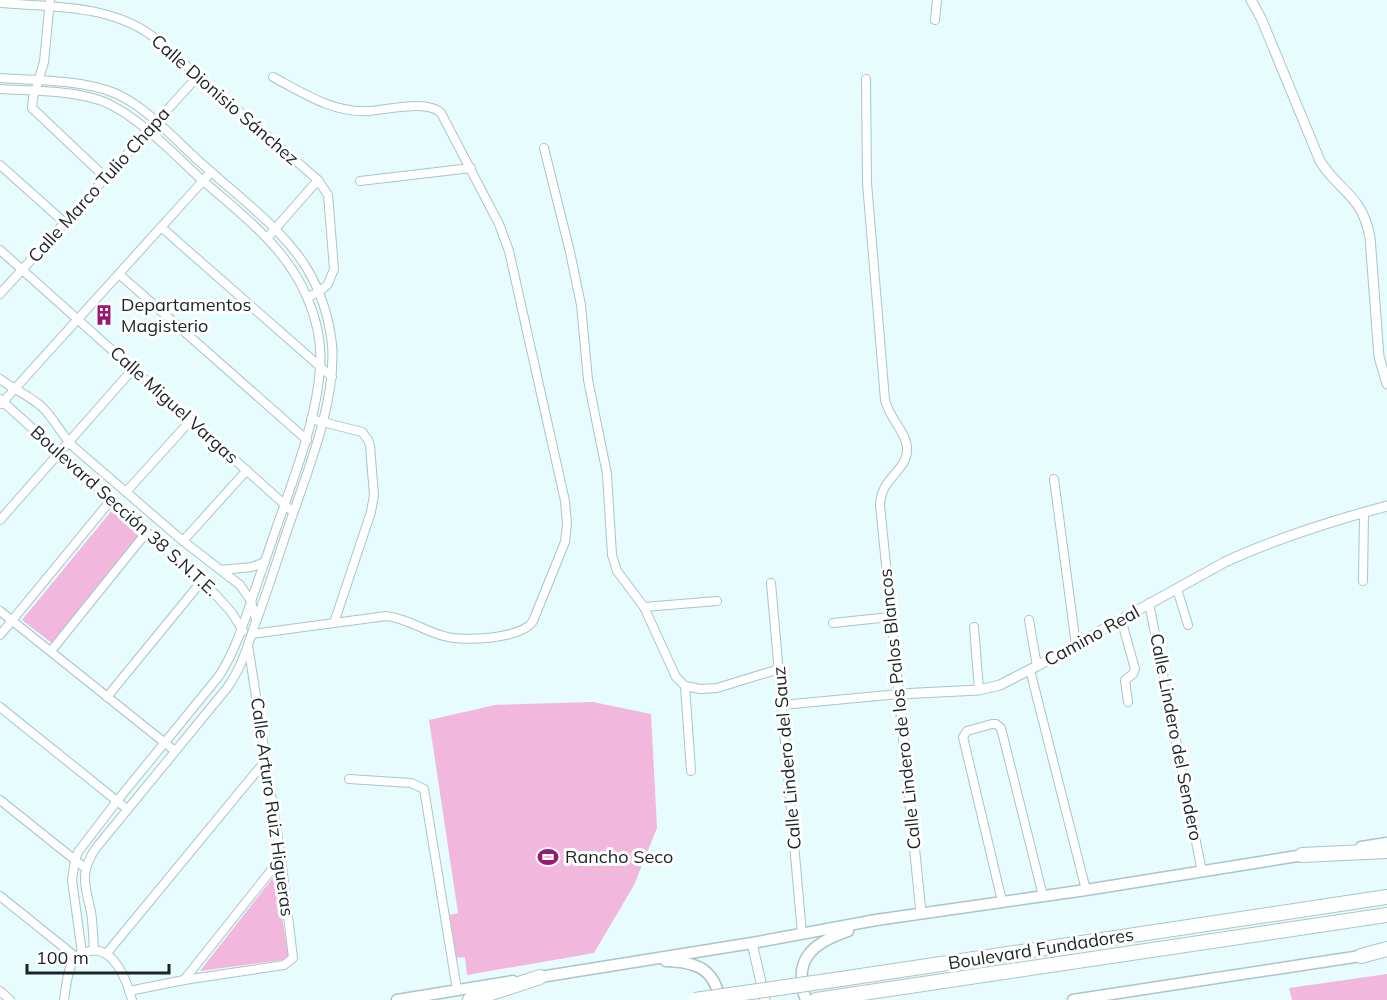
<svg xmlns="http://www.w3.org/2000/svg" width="1387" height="1000" viewBox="0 0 1387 1000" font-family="Mulish,sans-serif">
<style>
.green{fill:#f2b7dd}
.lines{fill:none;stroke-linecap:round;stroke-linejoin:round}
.minor-casing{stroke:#aac4c8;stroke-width:10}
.tertiary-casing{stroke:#aac4c8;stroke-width:11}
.secondary-casing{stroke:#aac4c8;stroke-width:13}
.motorway-casing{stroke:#aac4c8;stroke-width:16}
.minor{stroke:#fff;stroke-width:8}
.tertiary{stroke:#fff;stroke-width:9}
.secondary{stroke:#fff;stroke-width:10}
.motorway{stroke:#fff;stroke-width:14}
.motorway-bridge-casing{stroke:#aac4c8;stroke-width:16;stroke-linecap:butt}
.motorway-bridge{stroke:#fff;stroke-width:14}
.labels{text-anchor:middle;stroke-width:6;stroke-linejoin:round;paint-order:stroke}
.street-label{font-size:18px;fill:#1b2526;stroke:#fff}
.poi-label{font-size:18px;fill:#1b2526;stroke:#fff;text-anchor:start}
</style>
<rect width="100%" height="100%" fill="#e6fcff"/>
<g class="green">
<path d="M113,509L140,534L53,644L22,620Z"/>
<path d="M593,702L651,714L657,828L634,885L594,953L467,975L465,957L455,958L449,915L458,913L429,720L495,705Z"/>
<path d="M275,875L289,959L200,971Z"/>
<path d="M1387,974V1000H1292L1289,988Z"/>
</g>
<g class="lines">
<g class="minor-casing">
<g id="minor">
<path d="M50,0L44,62L33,98L32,108L106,178"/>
<path d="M0,3C51,7 107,4 151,35L318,180L328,195L334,269L328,284L319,292L308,297"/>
<path d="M935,20L937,0"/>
<path d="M0,78C34,80 81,80 112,92C144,104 175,140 200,162C235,194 281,227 306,267C320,290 329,317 332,344C337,405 303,482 284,540C274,570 264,601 253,630C246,651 240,670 227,688L96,848C79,873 85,885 91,912C93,924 93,937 94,950"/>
<path d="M0,89C32,91 68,90 99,100C133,111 175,155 202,180C241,214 286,247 307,297C316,318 322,344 320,367C317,419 293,480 276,529C268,553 259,577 251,602C242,628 234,653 219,676L117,801L78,852L75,860L72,880L82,953"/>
<path d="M544,148L570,252L581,305L588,380L607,474L612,555L617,571L644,607L676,677L685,686L700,689L717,688L779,669"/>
<path d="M0,165L65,223"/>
<path d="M360,181L471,168"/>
<path d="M161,227L332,377"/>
<path d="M267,238L318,180"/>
<path d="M0,250L293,512"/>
<path d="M119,274L307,440"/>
<path d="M0,294L198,76"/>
<path d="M0,379C14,390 31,396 43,408C56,421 63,438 76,449L183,541L240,585L251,601L256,620"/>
<path d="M0,399L216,595L232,613L243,631"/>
<path d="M1,404L211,172"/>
<path d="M311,419L362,432L368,440L370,446L374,495L371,512L334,623"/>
<path d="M1054,479L1076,645"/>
<path d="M126,492L191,420"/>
<path d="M0,520L133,369"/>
<path d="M183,541L247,470"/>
<path d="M221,570L252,567L265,562"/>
<path d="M1363,581L1364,512"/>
<path d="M771,583L802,934"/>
<path d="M1177,589L1188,625"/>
<path d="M1149,603L1202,872"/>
<path d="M644,607L717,601"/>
<path d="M0,611L175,751"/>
<path d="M1121,619L1135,669L1133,674L1125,680L1128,702"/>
<path d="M1029,620L1037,666"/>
<path d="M833,623L890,617"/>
<path d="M974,627L979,690"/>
<path d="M252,634L386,616C407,618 424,631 444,636C463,642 522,639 533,621L565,542L567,524L565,501L509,251L499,224L441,113C427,99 388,110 368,111C333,113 303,93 273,77"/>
<path d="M0,635L111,500"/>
<path d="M51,651L146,533"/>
<path d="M1030,670L1086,890"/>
<path d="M685,686L691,771"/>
<path d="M107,697L201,582"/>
<path d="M782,705L899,694L880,505C881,476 909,471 907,447C906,432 889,418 885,400L867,183L866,79"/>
<path d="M0,707L127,809"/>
<path d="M349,779L411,783L424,789L457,990"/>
<path d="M0,800L85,868"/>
<path d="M0,896L76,957"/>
<path d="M1002,901L963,737L967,731L992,724H996L1001,728L1043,896"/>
<path d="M107,953L266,760"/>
<path d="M184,980L281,858"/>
<path d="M0,991L10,1000"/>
<path d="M129,991L184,980L284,965L293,958L281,858L248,645"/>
<path d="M64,1000C66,987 67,971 74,959C78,954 84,952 90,951C114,946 127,981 132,1000"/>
</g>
</g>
<g class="tertiary-casing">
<g id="tertiary">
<path d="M1251,0L1261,18L1320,161C1340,193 1361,193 1370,237L1379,357L1387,384"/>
<path d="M921,913L899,694L979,690L1000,685L1037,666L1225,562C1277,538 1331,521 1387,506"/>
<path d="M752,943L765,1000"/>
</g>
</g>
<g class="secondary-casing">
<g id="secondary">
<path d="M1361,847L1387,843"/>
<path d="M666,961C696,962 714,968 720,1000"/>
<path d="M534,978L752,943L876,920L1086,890L1310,854"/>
<path d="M397,1000L513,981"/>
<path d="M806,1000C792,960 812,943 848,931"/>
<path d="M1073,1000L1367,955"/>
</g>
</g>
<g class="motorway-casing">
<g id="motorway">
<path d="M1302,855L1387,851"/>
<path d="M1361,956L1387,949"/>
<path d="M841,979L1387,897"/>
<path d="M470,1000L540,977"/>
<path d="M816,1000L1387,915"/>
</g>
</g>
<use href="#minor" class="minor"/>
<use href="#tertiary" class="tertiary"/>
<use href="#secondary" class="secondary"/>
<use href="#motorway" class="motorway"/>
<g class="motorway-bridge-casing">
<path id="motorway-bridge" d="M695,1000L841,979"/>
</g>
<use href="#motorway-bridge" class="motorway-bridge"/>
</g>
<defs>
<g id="building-bare" transform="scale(1.62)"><path d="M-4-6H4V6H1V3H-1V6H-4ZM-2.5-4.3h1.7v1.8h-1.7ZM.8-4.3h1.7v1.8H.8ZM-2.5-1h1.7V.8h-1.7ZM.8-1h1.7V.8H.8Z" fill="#941a76" stroke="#fff" stroke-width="2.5" paint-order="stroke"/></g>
<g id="stadium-bare" transform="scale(1.62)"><path d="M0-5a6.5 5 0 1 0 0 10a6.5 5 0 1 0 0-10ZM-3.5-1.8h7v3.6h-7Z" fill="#941a76" stroke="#fff" stroke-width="2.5" paint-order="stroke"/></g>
</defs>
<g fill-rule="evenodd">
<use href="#building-bare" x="104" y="315"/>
<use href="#stadium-bare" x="548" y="857"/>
</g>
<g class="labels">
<g class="street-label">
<text transform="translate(225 100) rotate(41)" y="6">Calle Dionisio Sánchez</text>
<text transform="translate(99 185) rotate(-48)" y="6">Calle Marco Tulio Chapa</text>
<text transform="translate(174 405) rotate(42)" y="6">Calle Miguel Vargas</text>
<text transform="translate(124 511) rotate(42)" y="6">Boulevard Sección 38 S.N.T.E.</text>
<text transform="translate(1092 636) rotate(-29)" y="6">Camino Real</text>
<text transform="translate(900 709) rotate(-96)" y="6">Calle Lindero de los Palos Blancos</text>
<text transform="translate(1176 737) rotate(79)" y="6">Calle Lindero del Sendero</text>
<text transform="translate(787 758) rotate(-95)" y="6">Calle Lindero del Sauz</text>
<text transform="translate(272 807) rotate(82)" y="6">Calle Arturo Ruiz Higueras</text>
<text transform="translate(1041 949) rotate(-9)" y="6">Boulevard Fundadores</text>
</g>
<g class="poi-label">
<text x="121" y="311">Departamentos<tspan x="121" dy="21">Magisterio</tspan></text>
<text x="565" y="863">Rancho Seco</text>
</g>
</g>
<path d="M27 964v9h142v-9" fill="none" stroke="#1b2526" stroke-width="3"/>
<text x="36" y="964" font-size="18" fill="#1b2526" stroke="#ffffff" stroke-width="4.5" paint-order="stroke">100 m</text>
</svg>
